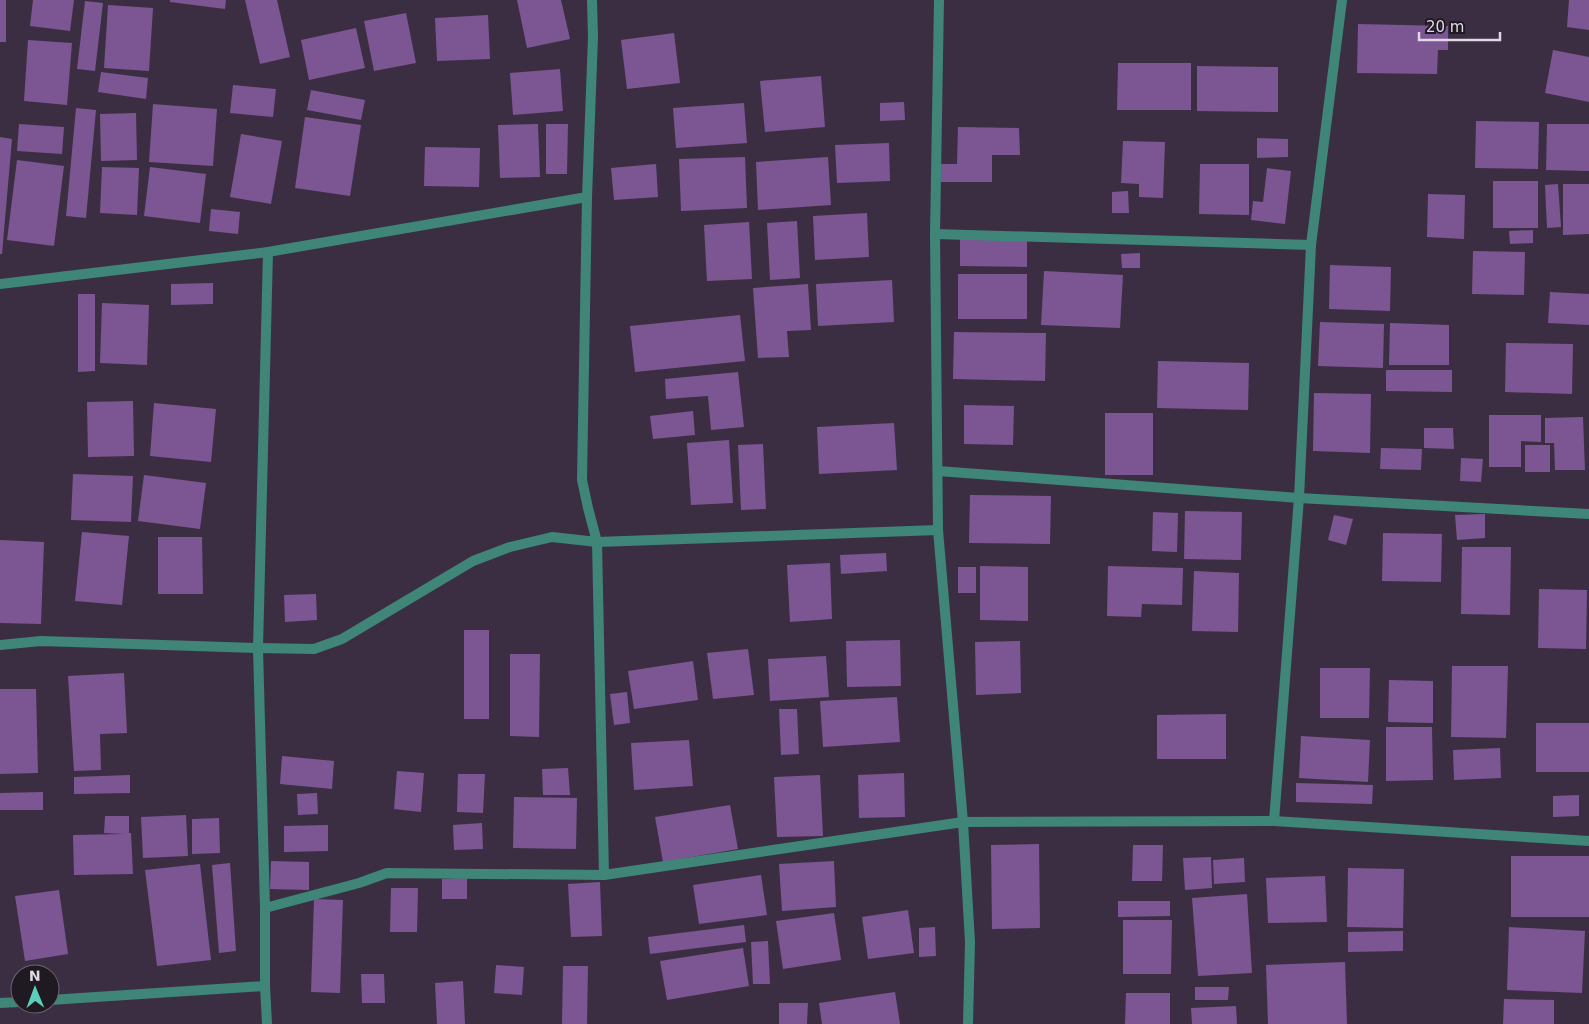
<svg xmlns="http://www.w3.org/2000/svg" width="1589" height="1024" viewBox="0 0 1589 1024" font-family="'DejaVu Sans',sans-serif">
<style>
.building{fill:#7c5593}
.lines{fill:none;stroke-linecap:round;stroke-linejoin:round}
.minor{stroke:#3f8578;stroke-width:10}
</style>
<rect width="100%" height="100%" fill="#3b2e43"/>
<g class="building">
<rect x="0" y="0" width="6" height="42"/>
<path d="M33,0H74L70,31L30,26Z"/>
<path d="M170,0H226L225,9L170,2Z"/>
<path d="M245,0H277L290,57L260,64Z"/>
<path d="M517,0H561L570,39L527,48Z"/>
<path d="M1569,0H1589V30L1567,27Z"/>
<path d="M85,1L103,3L95,71L77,69Z"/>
<path d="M108,5L153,8L149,71L104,68Z"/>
<path d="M406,13L416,63L374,71L364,21Z"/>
<path d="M488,15L490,59L437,61L435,18Z"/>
<path d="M1358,24L1448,26V50H1438L1437,74L1357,73Z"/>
<path d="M356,28L365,68L309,80L301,40Z"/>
<path d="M674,33L680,83L627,89L621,40Z"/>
<path d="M28,40L72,43L67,105L24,101Z"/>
<path d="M1553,50L1589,57V102L1545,93Z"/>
<path d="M1118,63H1191V110H1117Z"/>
<path d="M1197,66L1278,67V112L1197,111Z"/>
<path d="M560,69L563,111L513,115L510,73Z"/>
<path d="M101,72L148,78L146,99L98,92Z"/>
<path d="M821,76L825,127L765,132L760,81Z"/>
<path d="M233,85L276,89L273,117L230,113Z"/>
<path d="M311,90L365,100L361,120L307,110Z"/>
<path d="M904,102L905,120L880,121V103Z"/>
<path d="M744,103L747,143L676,148L673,108Z"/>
<path d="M153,104L217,109L213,166L149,162Z"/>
<path d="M76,108L96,110L86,218L66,216Z"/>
<path d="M136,113L137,160L101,161L100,114Z"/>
<path d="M305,117L361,125L350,196L295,188Z"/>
<path d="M1476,121L1539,122L1538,169L1475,168Z"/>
<path d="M19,124L64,127L62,154L17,151Z"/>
<path d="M538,124L540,177L500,178L498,125Z"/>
<path d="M546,124H568L567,174H546Z"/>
<path d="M1547,124H1589V171L1546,170Z"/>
<path d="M958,127L1019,128L1020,155H992V182H941V164H957Z"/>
<path d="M241,134L282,141L271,204L230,197Z"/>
<path d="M0,137L12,139L2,254H0Z"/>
<path d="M1257,138L1288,139V157L1257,158Z"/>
<path d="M1123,141L1165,142L1163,198L1139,197V184L1121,183Z"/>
<path d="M889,143L890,181L837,183L835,145Z"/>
<path d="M425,147L480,148L479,187L424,186Z"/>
<path d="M745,157L747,208L681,211L679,159Z"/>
<path d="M828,157L831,205L758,210L756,162Z"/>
<path d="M17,160L64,166L54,246L7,240Z"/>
<path d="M656,164L658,197L614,200L611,168Z"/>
<path d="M1200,164H1249V215L1199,214Z"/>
<path d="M102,167L139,168L137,215L100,213Z"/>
<path d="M150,167L206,174L200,223L144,216Z"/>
<path d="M1267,168L1291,171L1285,224L1251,220L1253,201L1263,202Z"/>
<rect x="1493" y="181" width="45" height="47"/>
<path d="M1558,184L1561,227L1547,228L1545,185Z"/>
<path d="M1563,184H1589V234L1563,235Z"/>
<path d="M1128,191L1129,213H1112V192Z"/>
<path d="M1428,194L1465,195L1464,239L1427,237Z"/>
<path d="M211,209L240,212L238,234L209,231Z"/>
<path d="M867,213L869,257L815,260L813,216Z"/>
<path d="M797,221L800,278L770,280L767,223Z"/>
<path d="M749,222L752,279L707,281L704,225Z"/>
<path d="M1533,230V243L1510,244L1509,231Z"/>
<path d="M960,239H1027V267L960,266Z"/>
<path d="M1473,251L1525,252L1524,295L1472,294Z"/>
<path d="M1140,253V268H1122L1121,254Z"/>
<path d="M1330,265L1391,267L1390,311L1329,309Z"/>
<path d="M1044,271L1123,275L1120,328L1041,325Z"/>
<rect x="958" y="274" width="69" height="45"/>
<path d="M892,280L894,322L818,326L816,284Z"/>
<path d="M213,283V304L171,305V284Z"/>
<path d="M808,284L811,330L787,331L789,357L758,358L753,288Z"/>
<path d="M1550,292L1589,294V325L1548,323Z"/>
<path d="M78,294H95V371L78,372Z"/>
<path d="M102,303L149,305L147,365L100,363Z"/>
<path d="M740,315L745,361L635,372L630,326Z"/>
<path d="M1320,322L1384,324L1383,368L1318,366Z"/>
<path d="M1390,323L1449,325V365H1389Z"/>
<path d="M954,332L1046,333L1045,381L953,379Z"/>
<path d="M1506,343L1573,344L1572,394L1505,392Z"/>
<path d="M1158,361L1249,363L1248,410L1157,408Z"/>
<path d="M1386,370H1452V392L1386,391Z"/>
<path d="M738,372L744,427L711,430L708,396L666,399L665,379Z"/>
<path d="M1314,393L1371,394L1370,453L1313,451Z"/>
<path d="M133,401L134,456L88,457L87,402Z"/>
<path d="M154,403L216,409L211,462L150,456Z"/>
<path d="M964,405L1014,406L1013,445L964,444Z"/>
<path d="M693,411L695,435L653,439L650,416Z"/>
<rect x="1105" y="413" width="48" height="62"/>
<path d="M1489,415H1541V442L1521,441V467H1489Z"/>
<path d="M1583,417L1585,470H1555L1554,443H1545V418Z"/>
<path d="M894,423L897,470L819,474L817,427Z"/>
<path d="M1424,428H1453L1454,449L1424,448Z"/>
<path d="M729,440L733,503L691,505L687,443Z"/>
<path d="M763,444L766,509L741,510L738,445Z"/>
<rect x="1525" y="445" width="25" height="27"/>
<path d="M1381,448L1422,449L1421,470L1380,469Z"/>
<path d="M1461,458L1483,459L1481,482L1460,481Z"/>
<path d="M73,474L133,476L131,522L71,520Z"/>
<path d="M144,475L206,483L200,529L138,521Z"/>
<path d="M970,495L1051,496L1050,544L969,543Z"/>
<path d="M1185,511L1242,512L1241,560L1184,559Z"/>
<path d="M1153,512L1178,513L1177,552L1152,551Z"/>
<path d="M1485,514V538L1457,540L1455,515Z"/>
<path d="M1334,515L1353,519L1346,545L1328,540Z"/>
<path d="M82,532L129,536L122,605L75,601Z"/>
<path d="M1383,533L1442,534L1441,582L1382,581Z"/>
<path d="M158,537H202L203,594H158Z"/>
<path d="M0,540L44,542L41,624L0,623Z"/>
<path d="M1462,547H1511L1510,615L1461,614Z"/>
<path d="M886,553L887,571L841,574L840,555Z"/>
<path d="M830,563L832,619L790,622L787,565Z"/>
<path d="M980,566L1028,567V621L980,620Z"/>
<path d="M1108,566L1183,568L1182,605L1142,604L1141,617L1107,616Z"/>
<rect x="958" y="567" width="18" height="26"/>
<path d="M1194,571L1239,573L1238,632L1192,631Z"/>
<path d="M1539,589L1587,590L1586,649L1538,648Z"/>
<path d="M316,594L317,620L285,622L284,595Z"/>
<rect x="464" y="630" width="25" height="89"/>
<path d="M900,640L901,686L847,687L846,641Z"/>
<path d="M1020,641L1021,693L976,695L975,642Z"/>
<path d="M748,649L754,695L713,699L707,653Z"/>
<path d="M510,654H540L539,737L510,736Z"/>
<path d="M826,656L829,697L770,701L768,659Z"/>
<path d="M693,661L698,700L634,709L628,671Z"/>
<path d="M1452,666H1508L1506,738L1451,737Z"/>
<path d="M1320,668H1370L1369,718H1320Z"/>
<path d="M124,673L127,733L100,734L101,770L74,771L68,676Z"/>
<path d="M1389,680L1433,681V723L1388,722Z"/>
<path d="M0,689H36L38,773L0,774Z"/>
<path d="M627,692L630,723L614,725L610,694Z"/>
<path d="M897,697L900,742L823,747L820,701Z"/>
<path d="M779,709H797L799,754L781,755Z"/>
<path d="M1226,714V759H1157V715Z"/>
<rect x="1536" y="723" width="53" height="49"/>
<path d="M1386,727H1432L1433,780L1386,781Z"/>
<path d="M1301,736L1370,740L1368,782L1299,778Z"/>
<path d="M689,740L693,786L634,790L631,743Z"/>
<path d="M1500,748L1501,778L1454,780L1453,750Z"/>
<path d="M282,756L334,761L332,789L280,784Z"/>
<path d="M568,768L570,795H543L542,769Z"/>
<path d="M397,771L424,773L421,812L394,809Z"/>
<path d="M904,773L905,817L859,818L858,775Z"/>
<path d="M458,774H485L483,813L457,812Z"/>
<path d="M130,775V793L74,794V777Z"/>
<path d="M820,775L823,836L777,837L774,777Z"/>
<path d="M1296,783L1373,785L1372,804L1296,802Z"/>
<path d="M43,792V810H0V793Z"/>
<path d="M317,793L318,814L298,815L297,794Z"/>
<path d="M1579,795V816L1553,817V796Z"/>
<path d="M514,797L577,798L576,849L513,848Z"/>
<path d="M730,805L738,849L663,862L655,817Z"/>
<path d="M186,815L188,856L143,858L141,817Z"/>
<path d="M105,816H129V833H131L133,874L74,875L73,835L124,834L104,833Z"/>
<path d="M219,818L220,853L192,854V819Z"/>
<path d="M482,823L483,849L454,850L453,825Z"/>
<path d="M328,825V851L284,852V826Z"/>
<path d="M1039,844L1040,928L992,929L991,845Z"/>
<path d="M1133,845H1163L1162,881H1132Z"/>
<rect x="1511" y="856" width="78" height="61"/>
<path d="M1211,857L1212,888L1185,890L1183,858Z"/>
<path d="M1244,858L1245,882L1214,884L1213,860Z"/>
<path d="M271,861L309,862V890L270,889Z"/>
<path d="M834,861L836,907L782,911L779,864Z"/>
<path d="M230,863L236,951L219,953L212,865Z"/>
<path d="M200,864L211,960L157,966L145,870Z"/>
<path d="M1348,868L1404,869L1403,928L1347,927Z"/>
<path d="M761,875L767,915L699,924L693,885Z"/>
<path d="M1325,876L1327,922L1268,923L1266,878Z"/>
<path d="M467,878V899H442V879Z"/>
<path d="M600,882L602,936L571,937L568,884Z"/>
<path d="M391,888H418L417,932H390Z"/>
<path d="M59,890L68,954L25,961L15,896Z"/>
<path d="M1247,894L1252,973L1198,976L1192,898Z"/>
<path d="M314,899L343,900L340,993L311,992Z"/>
<path d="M1118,901H1170V916L1118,917Z"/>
<path d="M908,910L914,953L868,959L862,917Z"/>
<path d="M834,913L841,960L783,969L776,921Z"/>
<path d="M1123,920H1172L1171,974H1123Z"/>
<path d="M744,925L746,942L650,954L648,937Z"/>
<path d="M935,927L936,956L919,957V928Z"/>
<path d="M1509,927L1585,931L1582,993L1507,990Z"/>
<path d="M1403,931V951L1348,952V932Z"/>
<path d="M768,941L770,984H753L751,942Z"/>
<path d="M743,948L749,986L667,1000L660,961Z"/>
<path d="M1345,962L1347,1024H1268L1266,965Z"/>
<path d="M496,965L524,967L522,995L494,993Z"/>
<path d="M563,966H588L587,1024H562Z"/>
<path d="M361,974H384L385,1003H362Z"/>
<path d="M463,981L465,1024H437L435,983Z"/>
<path d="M1195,987H1229L1228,1000H1195Z"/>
<path d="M895,992L900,1024H822L819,1003Z"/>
<path d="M1126,993H1170V1024H1125Z"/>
<path d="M1504,999L1554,1000V1024H1503Z"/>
<path d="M779,1003H808L807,1024H779Z"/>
<path d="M1236,1006L1237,1024H1192L1191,1008Z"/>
</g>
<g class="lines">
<g class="minor">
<path d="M592,0L593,37L587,197L582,480L588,508L597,542L604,875"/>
<path d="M939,0L935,234L938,530L963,822L970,942L968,1024"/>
<path d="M935,234L1311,245"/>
<path d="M0,284L268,252L587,197"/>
<path d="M938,471L1299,498L1589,514"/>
<path d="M0,645L41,641L258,648L314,649L342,639L473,561L510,547L552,537L597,542L938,530"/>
<path d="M1274,821L1299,498L1311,245L1342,0"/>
<path d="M265,908L359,883L387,873L604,875L963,822L1274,821L1589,841"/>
<path d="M50,1000L265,986"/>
<path d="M0,1003L20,1002"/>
<path d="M267,1024L265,986V908L258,648L268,252"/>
</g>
</g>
<g transform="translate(35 989) rotate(359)"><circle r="24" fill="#1f1922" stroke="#6c6570"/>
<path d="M0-4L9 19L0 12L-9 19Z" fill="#5dceb9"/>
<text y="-8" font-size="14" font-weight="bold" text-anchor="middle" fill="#e0d8e6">N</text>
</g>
<path d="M1419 32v8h81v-8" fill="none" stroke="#e0d8e6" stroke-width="2.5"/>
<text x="1426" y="32" font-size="15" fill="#e0d8e6" stroke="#1f1922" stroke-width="4" paint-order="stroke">20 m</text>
</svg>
